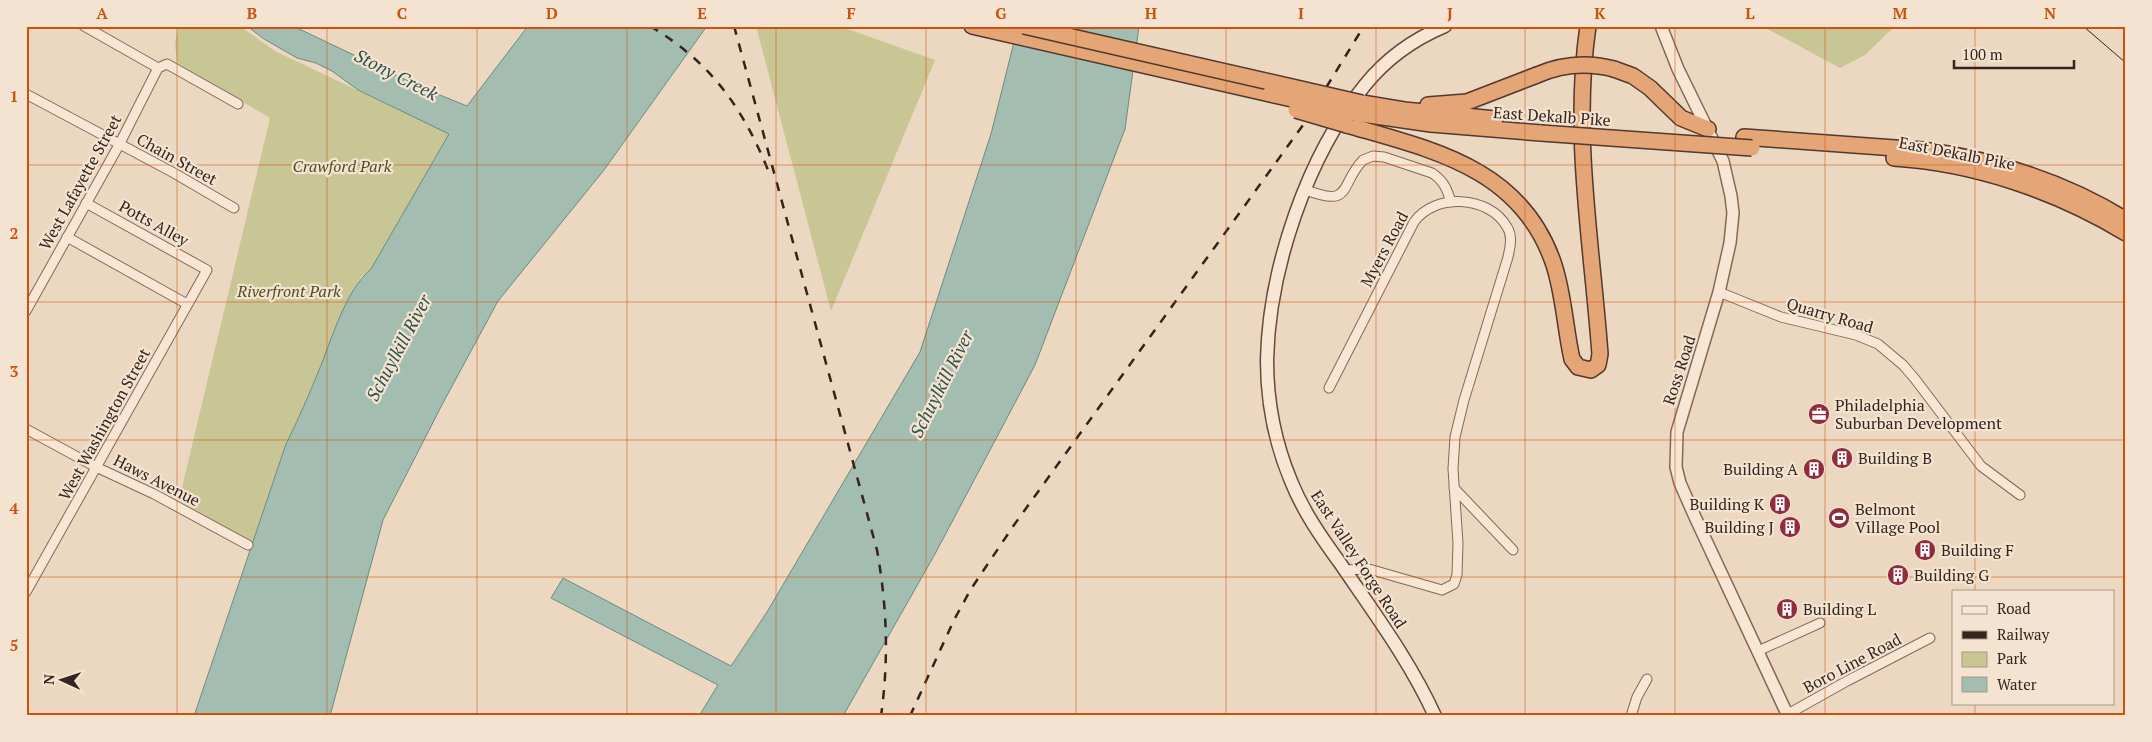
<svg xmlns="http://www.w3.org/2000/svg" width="2152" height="742" viewBox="0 0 2152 742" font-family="'PT Serif',serif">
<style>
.green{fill:#c9c695}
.water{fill:#a3beb1;stroke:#6b8b7e}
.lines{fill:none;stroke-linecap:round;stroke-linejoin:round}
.minor-casing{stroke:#846959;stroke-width:11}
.tertiary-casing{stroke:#846959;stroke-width:14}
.secondary-casing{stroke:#664a3c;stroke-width:15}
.trunk-casing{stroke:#52382d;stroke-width:18}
.minor{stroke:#f7e6d3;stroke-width:9}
.tertiary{stroke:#f7e6d3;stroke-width:11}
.secondary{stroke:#f7e6d3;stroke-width:12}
.trunk{stroke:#e4a676;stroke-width:15}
.tram{stroke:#34241d;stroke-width:1}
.rail{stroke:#34241d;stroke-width:2.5;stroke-dasharray:9 9;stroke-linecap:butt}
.trunk-bridge-casing{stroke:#52382d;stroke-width:18;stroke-linecap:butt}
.trunk-bridge{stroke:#e4a676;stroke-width:15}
.grid{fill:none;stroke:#cd510f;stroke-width:1;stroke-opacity:0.55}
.labels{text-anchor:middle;stroke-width:4.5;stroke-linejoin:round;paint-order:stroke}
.street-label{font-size:16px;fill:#34241d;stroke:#f3e3d0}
.park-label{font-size:16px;font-style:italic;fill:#4c5024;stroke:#f3e3d0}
.poi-label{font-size:16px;fill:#34241d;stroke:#f3e3d0;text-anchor:start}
.water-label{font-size:18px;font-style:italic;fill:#2d534a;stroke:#f3e3d0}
.neatline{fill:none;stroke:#cd510f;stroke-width:2}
.grid-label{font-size:16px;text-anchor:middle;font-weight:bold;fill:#cd510f}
</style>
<rect width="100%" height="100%" fill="#ecd7c0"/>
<g class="green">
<path d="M178,26H240L275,51L449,134L371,269L361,277L341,315L304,406L286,444L252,543L179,500L270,118L177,63L175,44Z"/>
<path d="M756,26H839L935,60L831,311Z"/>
<path d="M1762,26H1895L1865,55L1840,68Z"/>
</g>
<g class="water">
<path d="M247,26H293L425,89L467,106L528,26H707L604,170L498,301L444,401L383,520L330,716H194L286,444C298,420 309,395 319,370C332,339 345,291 371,269L449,134L358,90L332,71L316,63L297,58L264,39Z"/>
<path d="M1018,26H1139L1125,129L1035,365L935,554L843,716H699L718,685L551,598L563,578L731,666L767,612L920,352L991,134Z"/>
</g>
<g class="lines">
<g class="minor-casing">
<g id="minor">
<path d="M84,26L158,68"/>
<path d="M158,68L167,64L238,104"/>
<path d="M26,94L174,173L234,208"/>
<path d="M1306,190C1353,208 1339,185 1363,160L1373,156L1384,157L1432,173C1444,181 1447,189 1451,202"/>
<path d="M67,237L187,304"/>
<path d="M1719,292L1781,317L1856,335L1878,344L1903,365L1915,379L1981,466L2020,495"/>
<path d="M26,311L119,145L158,68"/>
<path d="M1329,388L1414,222C1434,193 1489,195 1507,227C1513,236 1510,247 1508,257L1464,400L1455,437L1453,469L1458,543L1457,575L1454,584L1442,590L1369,569L1344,570"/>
<path d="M26,429L96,467L154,494L248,545"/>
<path d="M1454,488L1513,550"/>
<path d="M26,592L207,270L86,203"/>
<path d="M1758,651L1820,623"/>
<path d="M1788,714L1847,681L1930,638"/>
<path d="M1631,716L1637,697L1647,679"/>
</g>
</g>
<g class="tertiary-casing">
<path id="tertiary" d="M1661,26L1678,69L1723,161L1731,196L1733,213L1730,243L1719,292L1677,432L1676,467L1680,483L1695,517L1788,716"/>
</g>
<g class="secondary-casing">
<path id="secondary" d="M1435,716C1410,661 1374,613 1340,563C1321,537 1303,511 1291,481C1275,443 1267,401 1267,360C1269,269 1307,156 1365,85C1386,59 1414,39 1445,26"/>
</g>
<g class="trunk-casing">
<g id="trunk">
<path d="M972,26L1270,94"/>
<path d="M1614,69L1633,76L1650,88L1681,118L1708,129"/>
<path d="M1362,103L1404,110L1495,119"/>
<path d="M1428,105L1467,102L1537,75"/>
<path d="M1355,113L1431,124L1541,133"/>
<path d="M1347,125C1433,150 1522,168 1554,265C1564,296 1565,328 1572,359L1578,367L1591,370L1598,365L1600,354C1592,244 1572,136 1588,26"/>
<path d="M1744,137L1923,150C1994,160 2065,182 2126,220"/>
<path d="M1894,158C1975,163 2056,191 2126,233"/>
</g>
</g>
<use href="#minor" class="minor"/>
<use href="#tertiary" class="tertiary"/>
<use href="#secondary" class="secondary"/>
<use href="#trunk" class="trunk"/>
<path class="tram" d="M2083,26L2126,63"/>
<g class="rail">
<path d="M650,26C710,62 742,106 768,170"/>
<path d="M734,26L877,550C887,606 889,659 881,716"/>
<path d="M910,716L954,620L971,589L1014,525L1303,125L1364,26"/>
</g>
<g class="trunk-bridge-casing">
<g id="trunk-bridge">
<path d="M1024,26L1362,103"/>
<path d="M1537,75C1562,64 1587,62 1614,69"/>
<path d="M1270,94L1355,113"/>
<path d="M1296,110L1347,125"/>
<path d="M1541,133L1752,148"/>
</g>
</g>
<use href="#trunk-bridge" class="trunk-bridge"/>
</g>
<path class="grid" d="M177,26V716M327,26V716M477,26V716M627,26V716M776,26V716M926,26V716M1076,26V716M1226,26V716M1376,26V716M1525,26V716M1675,26V716M1825,26V716M1975,26V591M26,165H2126M26,302H2126M26,440H2126M26,577H2126M1975,703V716"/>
<defs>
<g id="office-disc" transform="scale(1.125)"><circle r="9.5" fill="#902c3d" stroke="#f3e3d0"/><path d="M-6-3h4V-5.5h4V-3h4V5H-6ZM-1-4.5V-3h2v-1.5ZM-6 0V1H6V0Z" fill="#fff"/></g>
<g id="building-disc" transform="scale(1.125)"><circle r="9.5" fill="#902c3d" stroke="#f3e3d0"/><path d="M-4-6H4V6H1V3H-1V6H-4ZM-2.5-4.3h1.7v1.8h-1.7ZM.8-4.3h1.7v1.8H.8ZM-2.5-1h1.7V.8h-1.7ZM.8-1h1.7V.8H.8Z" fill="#fff"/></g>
<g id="stadium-disc" transform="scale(1.125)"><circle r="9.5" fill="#902c3d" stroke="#f3e3d0"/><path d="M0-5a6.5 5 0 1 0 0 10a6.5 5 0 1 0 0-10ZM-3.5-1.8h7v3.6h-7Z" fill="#fff"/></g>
</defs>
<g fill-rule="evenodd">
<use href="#office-disc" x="1819" y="414"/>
<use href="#building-disc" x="1842" y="458"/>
<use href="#building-disc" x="1814" y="469"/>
<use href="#building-disc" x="1780" y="504"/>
<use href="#stadium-disc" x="1839" y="518"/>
<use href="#building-disc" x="1790" y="527"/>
<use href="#building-disc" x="1925" y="550"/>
<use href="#building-disc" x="1898" y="575"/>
<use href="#building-disc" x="1787" y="609"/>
</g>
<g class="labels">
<g class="street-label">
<text transform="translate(1552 116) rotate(4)" y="6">East Dekalb Pike</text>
<text transform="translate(1957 153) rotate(11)" y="6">East Dekalb Pike</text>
<text transform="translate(177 159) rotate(29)" y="6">Chain Street</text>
<text transform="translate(80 182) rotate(-61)" y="6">West Lafayette Street</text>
<text transform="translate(154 223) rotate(29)" y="6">Potts Alley</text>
<text transform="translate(1384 249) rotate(-62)" y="6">Myers Road</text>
<text transform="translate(1830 315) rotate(16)" y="6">Quarry Road</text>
<text transform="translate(1679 370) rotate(-72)" y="6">Ross Road</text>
<text transform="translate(104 424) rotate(-61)" y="6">West Washington Street</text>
<text transform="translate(157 480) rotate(27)" y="6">Haws Avenue</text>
<text transform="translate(1359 559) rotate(57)" y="6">East Valley Forge Road</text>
<text transform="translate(1852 663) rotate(-28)" y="6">Boro Line Road</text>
</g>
<g class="park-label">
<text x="342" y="172">Crawford Park</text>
<text x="289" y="297">Riverfront Park</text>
</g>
<g class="poi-label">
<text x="1835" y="411">Philadelphia<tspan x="1835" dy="18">Suburban Development</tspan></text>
<text x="1858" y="464">Building B</text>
<text x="1798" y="475" text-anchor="end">Building A</text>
<text x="1764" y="510" text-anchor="end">Building K</text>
<text x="1855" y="515">Belmont<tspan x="1855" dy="18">Village Pool</tspan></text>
<text x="1774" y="533" text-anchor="end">Building J</text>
<text x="1941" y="556">Building F</text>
<text x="1914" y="581">Building G</text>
<text x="1803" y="615">Building L</text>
</g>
<g class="water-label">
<text transform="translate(396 75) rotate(27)" y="6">Stony Creek</text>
<text transform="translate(399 348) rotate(-62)" y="6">Schuylkill River</text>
<text transform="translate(942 384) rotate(-63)" y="6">Schuylkill River</text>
</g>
</g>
<rect width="2152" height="742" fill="none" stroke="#f3e3d0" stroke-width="55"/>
<rect x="1952" y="590" width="162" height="115" fill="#f3e3d0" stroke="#a79788"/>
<rect x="1962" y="606" width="25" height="8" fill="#f7e6d3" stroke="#a79788"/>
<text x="1997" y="614" font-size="15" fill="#34241d">Road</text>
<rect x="1962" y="631" width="25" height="8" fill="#34241d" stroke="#a79788"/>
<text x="1997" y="640" font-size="15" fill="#34241d">Railway</text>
<rect x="1962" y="652" width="25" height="15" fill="#c9c695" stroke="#a79788"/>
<text x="1997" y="664" font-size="15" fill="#34241d">Park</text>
<rect x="1962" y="677" width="25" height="15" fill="#a3beb1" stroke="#a79788"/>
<text x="1997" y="690" font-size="15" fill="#34241d">Water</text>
<g transform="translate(62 680) rotate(273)" stroke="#f3e3d0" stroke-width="4" paint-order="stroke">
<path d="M0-4L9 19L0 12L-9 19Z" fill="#34241d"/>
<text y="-8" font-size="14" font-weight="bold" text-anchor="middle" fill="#34241d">N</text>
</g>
<path d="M1954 60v8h120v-8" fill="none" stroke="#34241d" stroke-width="2.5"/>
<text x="1962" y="60" font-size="15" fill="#34241d" stroke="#f3e3d0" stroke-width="4" paint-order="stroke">100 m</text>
<rect x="28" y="28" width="2096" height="686" class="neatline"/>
<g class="grid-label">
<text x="102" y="19">A</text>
<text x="252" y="19">B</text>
<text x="402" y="19">C</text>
<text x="552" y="19">D</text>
<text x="702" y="19">E</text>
<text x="851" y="19">F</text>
<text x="1001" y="19">G</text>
<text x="1151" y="19">H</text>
<text x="1301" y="19">I</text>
<text x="1450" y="19">J</text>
<text x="1600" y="19">K</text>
<text x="1750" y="19">L</text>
<text x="1900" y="19">M</text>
<text x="2050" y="19">N</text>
<text x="14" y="102">1</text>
<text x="14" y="239">2</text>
<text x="14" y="377">3</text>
<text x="14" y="514">4</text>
<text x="14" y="651">5</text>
</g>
</svg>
